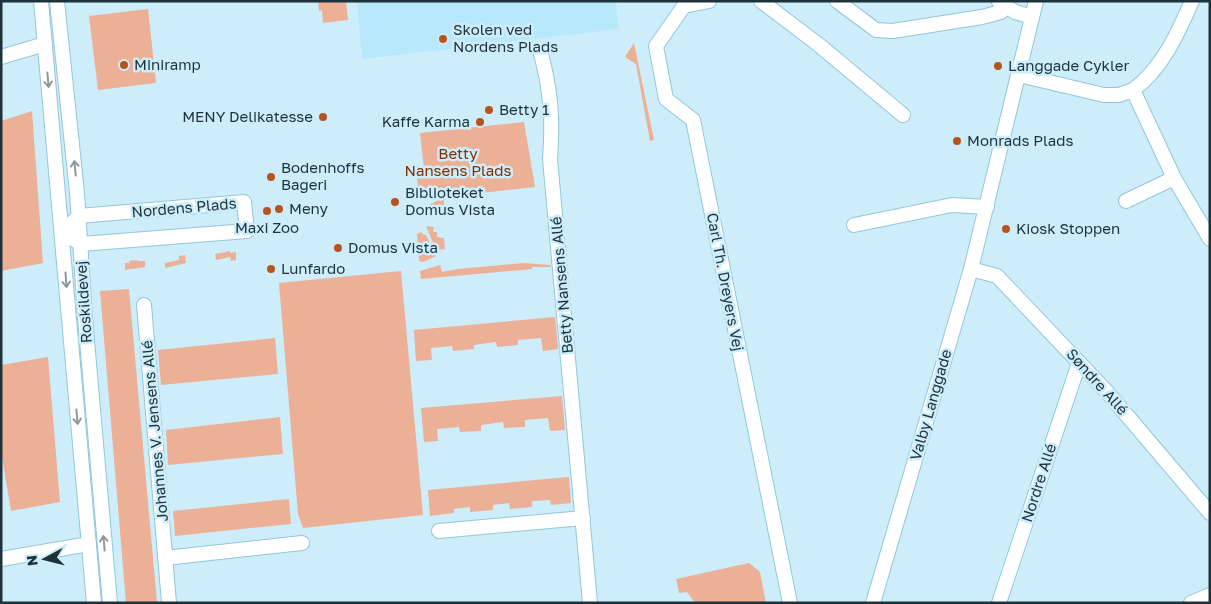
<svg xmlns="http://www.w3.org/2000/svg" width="1211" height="604" viewBox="0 0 1211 604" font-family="'Golos Text',sans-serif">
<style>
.built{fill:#b8e8fc}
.green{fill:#ebb096}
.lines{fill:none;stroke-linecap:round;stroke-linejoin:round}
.minor-casing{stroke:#92c6db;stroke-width:16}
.minor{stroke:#fff;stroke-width:14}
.oneway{stroke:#8e989d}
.poi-dot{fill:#b7531c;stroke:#ceedfa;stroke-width:2}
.labels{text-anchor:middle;stroke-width:5;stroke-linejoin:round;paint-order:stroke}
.poi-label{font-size:15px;fill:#1d323b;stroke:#ceedfa;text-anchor:start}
.park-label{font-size:15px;fill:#7e3000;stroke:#ceedfa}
.street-label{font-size:15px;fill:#1d323b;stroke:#ceedfa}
</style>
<rect width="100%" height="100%" fill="#ceedfa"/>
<path class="built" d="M357,1H616L618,29L362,59Z"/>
<g class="green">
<path d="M318,1H346L348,20L323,23L322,10L319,11Z"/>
<path d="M148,9L156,83L98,90L89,16Z"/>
<path d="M634,43L654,140L650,141L636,64L625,57Z"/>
<path d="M32,111L43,263L1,271V121Z"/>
<path d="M524,122L535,187L426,199V190L418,188L417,178L424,169L420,133Z"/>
<path d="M444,200V208L425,213V208L436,201Z"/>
<path d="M426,226L434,227L433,232H437V237L444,238L445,249L436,250Z"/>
<path d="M421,232L424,235H426L436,256L423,262L419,261L417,234Z"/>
<path d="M230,251V253L236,252V260L231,261L230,257L216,260L215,254Z"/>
<path d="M185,255L186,263L165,268V263L179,260V256Z"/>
<path d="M137,260L138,261H145V267L125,270V263H129V261Z"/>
<path d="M523,263L550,265L551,267H532V269L421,279L420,271L440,265L442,272L458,269Z"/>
<path d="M401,271L423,515L303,528L298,514L279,283Z"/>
<path d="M129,289L157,603H126L100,291Z"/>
<path d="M555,317L558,349L543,351L541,338L518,340V345L497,347L496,342L474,345V349L453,351L452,346L431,348L432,360L416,361L414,330Z"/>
<path d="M275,338L278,374L161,385L158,350Z"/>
<path d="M48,357L60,502L11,511L1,451V365Z"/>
<path d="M562,396L565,430L550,431L548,418L525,420V427L504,428L503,422L481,425V431L460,432L459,427L437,429L438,441L424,442L421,408Z"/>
<path d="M280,417L283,454L168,465L166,430Z"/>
<path d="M569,477L571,503L551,505L550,500L532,501V507L510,509L509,503L493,505V510L470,512V507L454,509V513L430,516L428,490Z"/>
<path d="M289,499L291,524L175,536L173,511Z"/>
<path d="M749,563L760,572L766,603H695L687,592L679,593L676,579Z"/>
</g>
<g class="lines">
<g class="minor-casing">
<g id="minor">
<path d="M41,1L94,603"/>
<path d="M57,1L77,193L85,318L110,603"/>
<path d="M709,1L684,6L656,46L666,99L693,120L790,603"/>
<path d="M761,1L819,45L903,115"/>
<path d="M837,1L876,30L893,31L982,17L1001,12L1005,7"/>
<path d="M999,2L1015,12L1032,17"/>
<path d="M541,54C551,91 553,121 550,159L590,603"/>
<path d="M1,57L45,44"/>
<path d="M1019,75L1104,95H1119L1133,90L1174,178L1210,239"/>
<path d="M1133,90C1162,69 1178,33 1192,1"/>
<path d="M1126,201L1174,178"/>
<path d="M244,202L247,231L81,244L62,232L79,216Z"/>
<path d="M854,225L952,205L987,207"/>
<path d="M971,269L997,276L1107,392L1210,513"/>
<path d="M144,305L169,603"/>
<path d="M439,531L583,518"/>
<path d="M165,558L302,543"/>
<path d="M1,559L89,544"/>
<path d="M873,603L971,269L1036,1"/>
<path d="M999,603L1079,363"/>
<path d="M1191,603L1210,595"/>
</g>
</g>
<use href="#minor" class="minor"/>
</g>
<defs><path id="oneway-shaft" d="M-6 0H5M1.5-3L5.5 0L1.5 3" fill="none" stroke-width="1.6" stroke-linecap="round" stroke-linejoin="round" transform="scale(1.25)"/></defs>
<g class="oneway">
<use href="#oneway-shaft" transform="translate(48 80) rotate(85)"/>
<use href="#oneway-shaft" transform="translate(75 168) rotate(-96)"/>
<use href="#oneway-shaft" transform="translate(66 280) rotate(86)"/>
<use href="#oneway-shaft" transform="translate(77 417) rotate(85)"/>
<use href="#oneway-shaft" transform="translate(104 543) rotate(-95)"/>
</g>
<g class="poi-dot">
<circle cx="443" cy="39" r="5"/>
<circle cx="124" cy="65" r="5"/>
<circle cx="998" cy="66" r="5"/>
<circle cx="489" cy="110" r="5"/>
<circle cx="323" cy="117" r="5"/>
<circle cx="480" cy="122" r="5"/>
<circle cx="957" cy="141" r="5"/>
<circle cx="271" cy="177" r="5"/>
<circle cx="395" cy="202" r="5"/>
<circle cx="279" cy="209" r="5"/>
<circle cx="267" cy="211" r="5"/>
<circle cx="1006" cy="229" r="5"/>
<circle cx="338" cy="248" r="5"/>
<circle cx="271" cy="269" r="5"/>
</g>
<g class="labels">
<g class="poi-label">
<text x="453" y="35">Skolen ved<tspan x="453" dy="17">Nordens Plads</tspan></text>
<text x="134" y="70">Miniramp</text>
<text x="1008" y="71">Langgade Cykler</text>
<text x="499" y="115">Betty 1</text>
<text x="313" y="122" text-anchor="end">MENY Delikatesse</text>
<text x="470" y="127" text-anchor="end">Kaffe Karma</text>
<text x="967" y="146">Monrads Plads</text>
<text x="281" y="173">Bodenhoffs<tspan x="281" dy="17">Bageri</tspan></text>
<text x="405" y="198">Biblioteket<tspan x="405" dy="17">Domus Vista</tspan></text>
<text x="289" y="214">Meny</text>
<text x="267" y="233" text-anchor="middle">Maxi Zoo</text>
<text x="1016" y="234">Kiosk Stoppen</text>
<text x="348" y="253">Domus Vista</text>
<text x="281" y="274">Lunfardo</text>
</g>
<g class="park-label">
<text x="458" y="159">Betty<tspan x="458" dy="17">Nansens Plads</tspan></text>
</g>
<g class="street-label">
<text transform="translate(184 208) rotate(-5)" y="5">Nordens Plads</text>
<text transform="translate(725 282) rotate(79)" y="5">Carl Th. Dreyers Vej</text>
<text transform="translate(562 285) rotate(-95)" y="5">Betty Nansens Allé</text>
<text transform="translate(84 302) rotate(-94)" y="5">Roskildevej</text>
<text transform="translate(1097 382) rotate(48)" y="5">Søndre Allé</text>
<text transform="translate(931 405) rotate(-74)" y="5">Valby Langgade</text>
<text transform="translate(155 431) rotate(-95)" y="5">Johannes V. Jensens Allé</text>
<text transform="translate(1039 483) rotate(-72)" y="5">Nordre Allé</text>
</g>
</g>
<rect width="1211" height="604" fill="none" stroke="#1d323b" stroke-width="5"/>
<g transform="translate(45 559) rotate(263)" stroke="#ceedfa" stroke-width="4" paint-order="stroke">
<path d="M0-4L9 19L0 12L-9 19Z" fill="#1d323b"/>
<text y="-8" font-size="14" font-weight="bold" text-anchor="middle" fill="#1d323b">N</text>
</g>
</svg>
